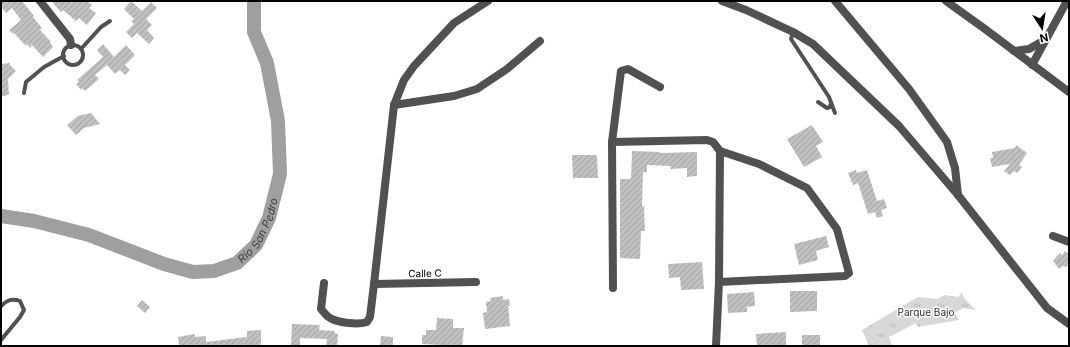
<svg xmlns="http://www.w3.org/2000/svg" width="1070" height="347" viewBox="0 0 1070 347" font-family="Inter,sans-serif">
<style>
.grass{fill:url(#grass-tufts)}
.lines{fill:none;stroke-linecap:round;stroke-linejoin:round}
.river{stroke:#9f9f9f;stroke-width:14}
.building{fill:url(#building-hatch)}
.lane{stroke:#515151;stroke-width:4}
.street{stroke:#515151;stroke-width:8}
.labels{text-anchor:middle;stroke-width:3;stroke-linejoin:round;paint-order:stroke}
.street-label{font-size:10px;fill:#000;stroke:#fff}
.park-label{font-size:10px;fill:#2f2f2f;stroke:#fff}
.water-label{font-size:11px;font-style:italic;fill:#404040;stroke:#fff}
</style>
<defs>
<pattern id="grass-tufts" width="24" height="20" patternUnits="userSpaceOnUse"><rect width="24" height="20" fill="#d8d8d8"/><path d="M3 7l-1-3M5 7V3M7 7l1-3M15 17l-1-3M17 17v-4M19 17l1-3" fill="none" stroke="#b8b8b8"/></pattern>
<pattern id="building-hatch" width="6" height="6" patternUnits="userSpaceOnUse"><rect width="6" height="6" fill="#c0c0c0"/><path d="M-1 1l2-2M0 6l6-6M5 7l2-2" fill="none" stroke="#a3a3a3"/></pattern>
</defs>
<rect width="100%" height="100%" fill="#fff"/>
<path class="grass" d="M962,292L964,298L976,310L963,308L955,313L959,320L918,327L916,323L889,337L892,346H869L862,330L918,297L937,299L945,295L958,297Z"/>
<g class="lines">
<path class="river" id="s1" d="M1,216L34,221L89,235L164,264L193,272L214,271L237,263L256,245L269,218L280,174L278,121L267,63L254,32V1"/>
</g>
<g class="building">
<path d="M1,1H22L34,16L33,17L42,28L40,30L51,42L50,43L53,47L43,57L32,45L30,48L27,44L26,46L14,33L13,34L9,30L21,20L12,8L6,13L1,6Z"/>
<path d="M51,1H87L92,5L89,8L96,13L87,25L79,18L76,21L63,10L61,12Z"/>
<path d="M131,1L142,11L151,2L157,8L146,19L152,25L147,30L154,38L149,44L137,33L132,38L126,32L134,24L131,21L134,19L124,9Z"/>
<path d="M103,44L114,57L126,45L135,55L125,65L130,70L125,75L120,70L115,74L107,65L95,75L99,79L85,91L82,88L81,90L76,84L79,82L77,80L103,57L97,50Z"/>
<path d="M10,63V65L16,71L8,79L9,94L5,96H1V64Z"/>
<path d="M91,113L100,124L84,128L76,135L67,125L78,116Z"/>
<path d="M812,125L823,142L816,146L822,157L804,167L787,139Z"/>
<path d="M1016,145L1027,153L1019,165L1022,167L1017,173L1014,171L1010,175L1004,171L1010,164L992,167L990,158H993L992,152L1015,148Z"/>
<path d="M632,151L660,152V153L697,152V176L687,177V168L671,169L670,166L647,165V172H643L642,206H644L645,231H641L640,259L620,258V179H631Z"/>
<path d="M572,155H597L598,178H573Z"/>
<path d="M856,170L857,173L867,170L877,201L884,199L887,208L881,210L883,216L877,218L875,212L868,214L858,183L853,185L848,173Z"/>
<path d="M826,236L829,247L816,251L818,260L799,265L794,244Z"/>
<path d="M1065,251L1069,254V263L1066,267L1063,266L1059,269L1053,261L1060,253L1062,255Z"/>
<path d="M702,262L704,289L681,290L680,277L669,278L668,264Z"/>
<path d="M790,291H817V311L790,312Z"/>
<path d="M754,292L755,306L747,307V312L728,313L727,294Z"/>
<path d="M503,296V300L509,299L510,306H508L510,326L485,329L483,313L487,312L486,302L491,301L490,298Z"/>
<path d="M142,300L150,307L145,313L137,306Z"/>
<path d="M437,318L453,319V328H464L462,346L422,344V335H426V330H436Z"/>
<path d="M292,324L320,325L319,330L335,331L334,333L338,334L337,346H326L327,339L300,338V346H291Z"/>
<path d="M261,330V346H179L178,337L195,334V337L206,336V342L247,337V331Z"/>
<path d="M786,332V346H757L756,334Z"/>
<rect x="802" y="335" width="18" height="11"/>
<path d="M381,336L393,337V346H380Z"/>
</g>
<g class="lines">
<g class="lane">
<path d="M793,32L791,39L829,97L835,113"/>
<circle cx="73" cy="55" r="10"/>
<path d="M81,49L101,27L110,21"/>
<path d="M24,93L26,82L44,67L64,56"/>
<path d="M818,102L827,108L830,107L831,103"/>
<path d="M1,306C7,300 12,298 20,301L24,310L20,317L1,340"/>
</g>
<g class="street">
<path d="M40,1L70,39L71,45"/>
<path d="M722,1L746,10L793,32L813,44L899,126L958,195L1047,308L1069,324"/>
<path d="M835,1L909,89L947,142L955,168L958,195"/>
<path d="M946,1L985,29L1069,92"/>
<path d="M1014,51L1029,49L1043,41"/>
<path d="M1032,65L1067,1"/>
<path d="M394,105L454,96L477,89L507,69L540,41"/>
<path d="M612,142L621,71L628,69L660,87"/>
<path d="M1053,236L1069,242"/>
<path d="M719,282L845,276L849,273L837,229L807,188L759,164L720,151"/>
<path d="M324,283L321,309C324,312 326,316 330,318C339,323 358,325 367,322L370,317L374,284L394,105L404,80L414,66L454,23L488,1"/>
<path d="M374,284L476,282"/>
<path d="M613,288L612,142L707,140L713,142L720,151L719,282L716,346"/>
</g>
</g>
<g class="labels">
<g class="street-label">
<text transform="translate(425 273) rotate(-1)" y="4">Calle C</text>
</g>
<g class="park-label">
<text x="926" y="316">Parque Bajo</text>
</g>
<g class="water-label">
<text dy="4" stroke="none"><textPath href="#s1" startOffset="286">Río San Pedro</textPath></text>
</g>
</g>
<rect width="1070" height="347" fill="none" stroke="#000000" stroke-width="4"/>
<g transform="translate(1042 28) rotate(168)" stroke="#ffffff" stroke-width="3" paint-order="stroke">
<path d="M0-3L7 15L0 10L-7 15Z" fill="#000000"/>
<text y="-6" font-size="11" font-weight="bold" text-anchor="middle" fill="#000000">N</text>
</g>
</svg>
